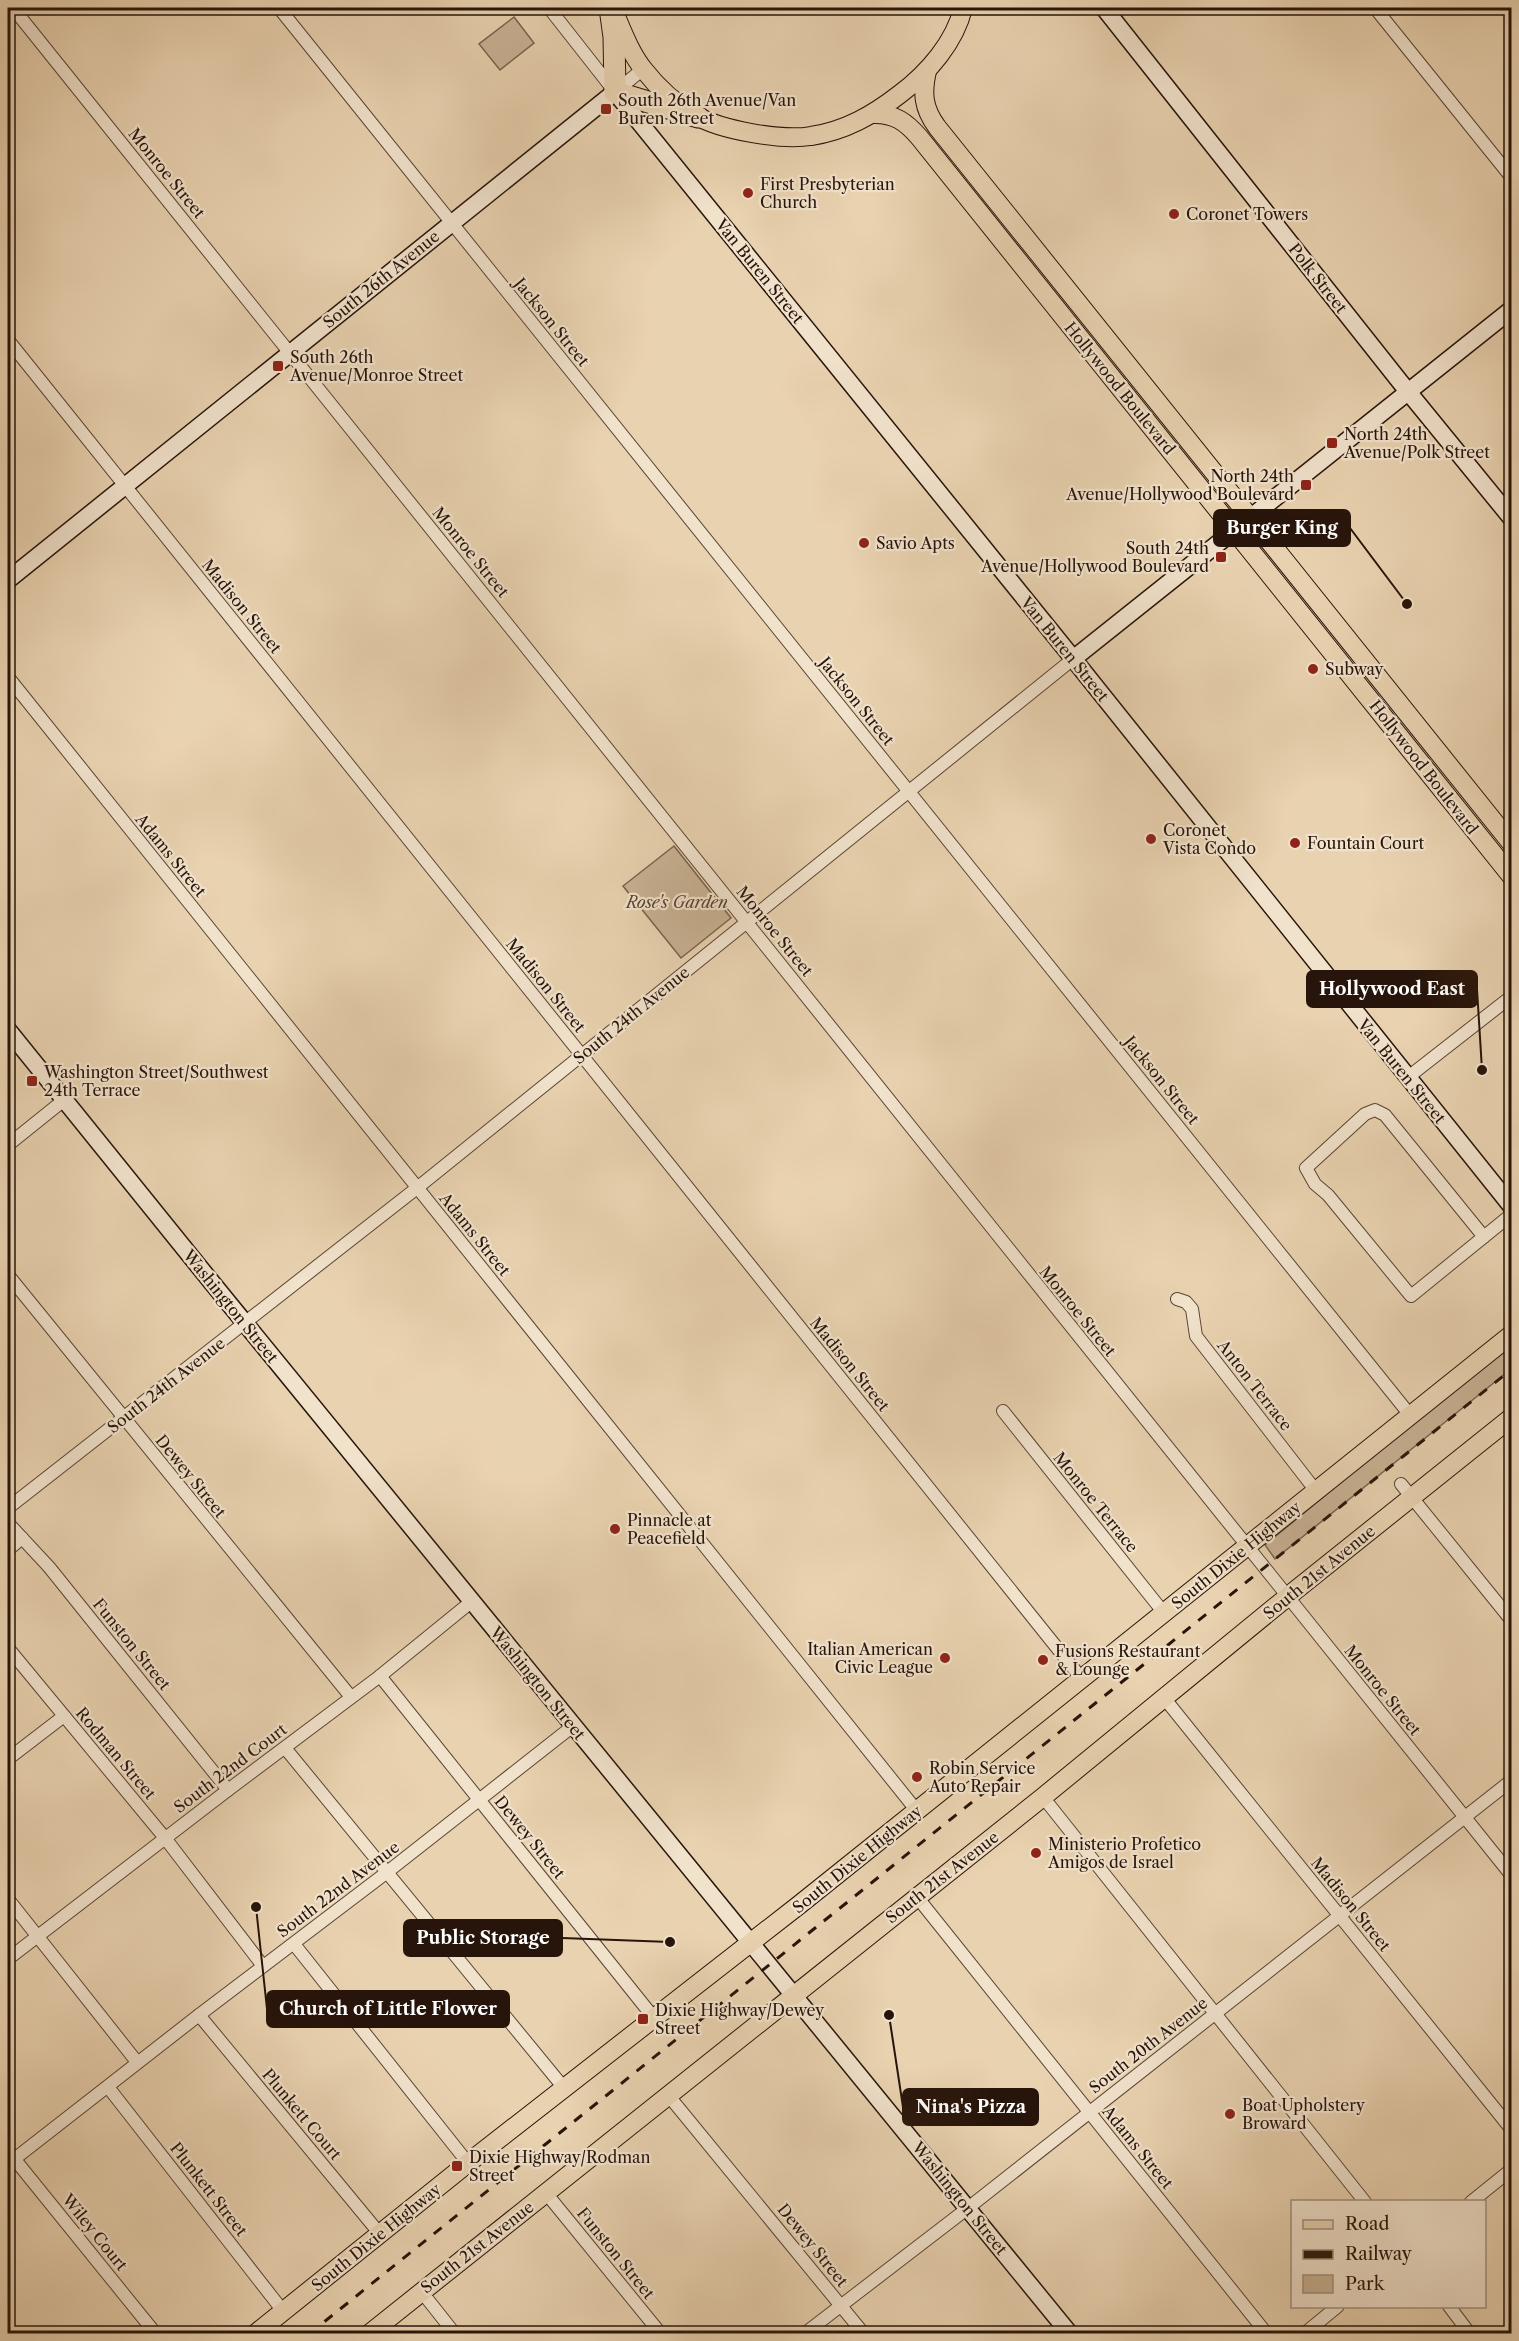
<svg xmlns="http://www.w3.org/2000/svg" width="1519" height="2341" viewBox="0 0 1519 2341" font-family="'Libre Caslon Text',serif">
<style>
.green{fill:#c8b294;stroke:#78634f;stroke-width:1.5}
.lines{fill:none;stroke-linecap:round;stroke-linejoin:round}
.street-casing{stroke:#584434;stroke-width:14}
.secondary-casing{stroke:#27140a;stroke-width:19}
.primary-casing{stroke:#27140a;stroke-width:20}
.highway-casing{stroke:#27140a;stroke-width:23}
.street{stroke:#f1e2cc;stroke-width:12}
.secondary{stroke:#f1e2cc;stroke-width:16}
.primary{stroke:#e9d2b0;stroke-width:18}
.highway{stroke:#e9d2b0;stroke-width:21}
.rail{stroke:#27140a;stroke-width:3;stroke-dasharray:10 10;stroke-linecap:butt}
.poi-dot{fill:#8f2418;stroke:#f1e2cc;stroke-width:2}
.labels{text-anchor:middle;stroke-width:4.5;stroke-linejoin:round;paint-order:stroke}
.poi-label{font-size:16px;fill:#27140a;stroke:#f1e2cc;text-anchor:start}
.street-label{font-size:16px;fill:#27140a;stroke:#f1e2cc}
.park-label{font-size:16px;font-style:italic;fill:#574333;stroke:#f1e2cc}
.leader{fill:none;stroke:#27140a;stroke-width:2}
.callout-dot{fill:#27140a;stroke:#f1e2cc;stroke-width:2}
.callout{fill:#27140a;stroke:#27140a;stroke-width:2}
.callout-label{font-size:18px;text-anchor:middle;font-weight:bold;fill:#fff}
</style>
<rect width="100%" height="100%" fill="#e9d2b0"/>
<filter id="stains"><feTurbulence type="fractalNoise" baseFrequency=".00333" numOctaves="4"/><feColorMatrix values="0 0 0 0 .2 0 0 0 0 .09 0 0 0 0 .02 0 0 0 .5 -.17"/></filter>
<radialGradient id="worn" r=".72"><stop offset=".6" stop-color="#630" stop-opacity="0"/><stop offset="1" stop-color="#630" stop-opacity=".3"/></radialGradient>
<g class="green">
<path d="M514,17L534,43L500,70L479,44Z"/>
<path d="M674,846L731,918L681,958L623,886Z"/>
<path d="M1511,1342V1369L1275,1559L1265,1545Z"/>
</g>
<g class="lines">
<g class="street-casing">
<g id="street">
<path d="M13,8L1512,1876"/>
<path d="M279,8L1410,1415"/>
<path d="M549,8L615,92L643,69"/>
<path d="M1375,8L1512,178"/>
<path d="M8,340L1082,1679"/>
<path d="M8,677L917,1811"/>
<path d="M1407,1078L1512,996"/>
<path d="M8,1145L64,1100"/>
<path d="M1484,1237L1385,1115L1375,1110L1365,1114L1306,1168L1315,1184L1328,1195L1411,1296L1512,1214"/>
<path d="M8,1275L351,1697"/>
<path d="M1177,1299L1186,1302L1192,1309L1196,1336L1316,1491"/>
<path d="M1003,1411L1164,1613"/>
<path d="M1401,1484L1512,1621"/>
<path d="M8,1508L417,1188L1073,659"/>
<path d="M8,1523L49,1567L228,1790"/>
<path d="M8,1550L22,1538"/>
<path d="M8,1648L165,1838L263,1966"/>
<path d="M380,1676L654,2018"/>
<path d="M1165,1699L1512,2130"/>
<path d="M285,1748L564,2088"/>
<path d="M8,1759L64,1716"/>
<path d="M1043,1797L1365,2202"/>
<path d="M917,1897L1267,2334"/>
<path d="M8,1899L137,2062"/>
<path d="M294,1944L468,2163"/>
<path d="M8,1959L228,1790L380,1676L471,1602"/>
<path d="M199,2015L380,2234"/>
<path d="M108,2087L283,2311"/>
<path d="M668,2095L864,2334"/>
<path d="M8,2151L156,2334"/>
<path d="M8,2164L199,2015L386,1873L573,1726"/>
<path d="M546,2193L661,2334"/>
<path d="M1471,2202L1512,2169"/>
<path d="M421,2291L455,2334"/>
<path d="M1449,2306L1470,2334"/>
<path d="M804,2334L968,2208L1512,1780"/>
<path d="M1304,2334L1338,2306"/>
</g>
</g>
<g class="secondary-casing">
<g id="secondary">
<path d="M1104,8L1401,383L1512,519"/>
<path d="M8,580L615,92L1067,651L1512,1207"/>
<path d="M1073,659L1512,309"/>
<path d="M8,1030C359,1467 716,1899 1070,2334"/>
</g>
</g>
<g class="primary-casing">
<g id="primary">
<path d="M615,14C623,33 631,54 644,70C658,88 676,104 695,115C720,130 782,141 811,136C845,131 873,115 900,94C928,73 955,42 963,8"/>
<path d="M927,71C922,93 923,108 937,127L1512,844"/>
<path d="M875,114C895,114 906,122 919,137L1512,877"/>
<path d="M255,2334L468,2163L799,1905L1512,1334"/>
<path d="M369,2334L1043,1797L1297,1589L1512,1417"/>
</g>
</g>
<g class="highway-casing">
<path id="highway" d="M610,8L614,37L615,92L698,117"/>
</g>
<use href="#street" class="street"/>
<use href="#secondary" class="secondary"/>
<use href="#primary" class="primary"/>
<use href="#highway" class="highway"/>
<path class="rail" d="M309,2334L1512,1369"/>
</g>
<g class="poi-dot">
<rect x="600" y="103" width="12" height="12" rx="3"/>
<circle cx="748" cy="193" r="6"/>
<circle cx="1174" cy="214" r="6"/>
<rect x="272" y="360" width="12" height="12" rx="3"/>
<rect x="1326" y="437" width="12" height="12" rx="3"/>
<rect x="1300" y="479" width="12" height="12" rx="3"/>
<circle cx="864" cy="543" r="6"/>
<rect x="1215" y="551" width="12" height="12" rx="3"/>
<circle cx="1313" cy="669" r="6"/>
<circle cx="1151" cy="839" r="6"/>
<circle cx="1295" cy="843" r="6"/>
<rect x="26" y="1075" width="12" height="12" rx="3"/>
<circle cx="615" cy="1529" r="6"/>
<circle cx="945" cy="1658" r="6"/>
<circle cx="1043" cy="1660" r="6"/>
<circle cx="917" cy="1777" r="6"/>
<circle cx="1036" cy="1853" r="6"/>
<rect x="637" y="2013" width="12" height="12" rx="3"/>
<circle cx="1230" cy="2114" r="6"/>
<rect x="451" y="2160" width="12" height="12" rx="3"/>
</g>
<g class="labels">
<g class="poi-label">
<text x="618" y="106">South 26th Avenue/Van<tspan x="618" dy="18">Buren Street</tspan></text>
<text x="760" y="190">First Presbyterian<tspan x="760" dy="18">Church</tspan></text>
<text x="1186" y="220">Coronet Towers</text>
<text x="290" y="363">South 26th<tspan x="290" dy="18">Avenue/Monroe Street</tspan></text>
<text x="1344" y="440">North 24th<tspan x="1344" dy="18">Avenue/Polk Street</tspan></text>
<text x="1294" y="482" text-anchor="end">North 24th<tspan x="1294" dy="18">Avenue/Hollywood Boulevard</tspan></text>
<text x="876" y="549">Savio Apts</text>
<text x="1209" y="554" text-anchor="end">South 24th<tspan x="1209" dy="18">Avenue/Hollywood Boulevard</tspan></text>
<text x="1325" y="675">Subway</text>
<text x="1163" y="836">Coronet<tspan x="1163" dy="18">Vista Condo</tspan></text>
<text x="1307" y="849">Fountain Court</text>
<text x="44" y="1078">Washington Street/Southwest<tspan x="44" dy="18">24th Terrace</tspan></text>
<text x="627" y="1526">Pinnacle at<tspan x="627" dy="18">Peacefield</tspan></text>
<text x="933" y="1655" text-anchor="end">Italian American<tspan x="933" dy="18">Civic League</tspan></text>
<text x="1055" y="1657">Fusions Restaurant<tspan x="1055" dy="18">&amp; Lounge</tspan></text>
<text x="929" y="1774">Robin Service<tspan x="929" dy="18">Auto Repair</tspan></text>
<text x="1048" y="1850">Ministerio Profetico<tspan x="1048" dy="18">Amigos de Israel</tspan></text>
<text x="655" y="2016">Dixie Highway/Dewey<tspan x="655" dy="18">Street</tspan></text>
<text x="1242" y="2111">Boat Upholstery<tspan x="1242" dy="18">Broward</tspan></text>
<text x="469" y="2163">Dixie Highway/Rodman<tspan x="469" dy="18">Street</tspan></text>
</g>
<g class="street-label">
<text transform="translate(167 173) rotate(51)" y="6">Monroe Street</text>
<text transform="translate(760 271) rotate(51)" y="6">Van Buren Street</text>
<text transform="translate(1318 278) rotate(52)" y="6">Polk Street</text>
<text transform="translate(381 279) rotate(-39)" y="6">South 26th Avenue</text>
<text transform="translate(552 322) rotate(51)" y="6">Jackson Street</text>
<text transform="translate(1120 388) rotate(51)" y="6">Hollywood Boulevard</text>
<text transform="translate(471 552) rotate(51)" y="6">Monroe Street</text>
<text transform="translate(242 606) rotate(51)" y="6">Madison Street</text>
<text transform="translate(1065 649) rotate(51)" y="6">Van Buren Street</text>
<text transform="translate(857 701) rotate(51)" y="6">Jackson Street</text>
<text transform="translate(1424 767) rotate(52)" y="6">Hollywood Boulevard</text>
<text transform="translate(171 855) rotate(51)" y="6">Adams Street</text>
<text transform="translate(775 931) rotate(51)" y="6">Monroe Street</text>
<text transform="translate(546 985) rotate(51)" y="6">Madison Street</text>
<text transform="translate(631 1015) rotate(-39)" y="6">South 24th Avenue</text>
<text transform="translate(1402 1071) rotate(51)" y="6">Van Buren Street</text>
<text transform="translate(1162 1080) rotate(51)" y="6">Jackson Street</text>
<text transform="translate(475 1234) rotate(51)" y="6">Adams Street</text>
<text transform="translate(231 1306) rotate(51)" y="6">Washington Street</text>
<text transform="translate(1078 1311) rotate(51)" y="6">Monroe Street</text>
<text transform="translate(850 1364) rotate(51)" y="6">Madison Street</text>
<text transform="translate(166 1385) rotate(-38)" y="6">South 24th Avenue</text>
<text transform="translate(1255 1385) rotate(52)" y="6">Anton Terrace</text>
<text transform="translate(191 1476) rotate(51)" y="6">Dewey Street</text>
<text transform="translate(1096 1502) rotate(51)" y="6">Monroe Terrace</text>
<text transform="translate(1236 1555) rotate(-39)" y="6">South Dixie Highway</text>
<text transform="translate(1319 1572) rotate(-39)" y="6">South 21st Avenue</text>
<text transform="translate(132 1644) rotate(51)" y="6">Funston Street</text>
<text transform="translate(538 1683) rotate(51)" y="6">Washington Street</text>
<text transform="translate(1383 1690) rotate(51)" y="6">Monroe Street</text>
<text transform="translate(116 1753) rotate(50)" y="6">Rodman Street</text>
<text transform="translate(230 1768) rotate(-37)" y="6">South 22nd Court</text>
<text transform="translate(530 1837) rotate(51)" y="6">Dewey Street</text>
<text transform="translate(857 1859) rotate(-39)" y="6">South Dixie Highway</text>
<text transform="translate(942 1877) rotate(-38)" y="6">South 21st Avenue</text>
<text transform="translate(338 1889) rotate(-37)" y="6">South 22nd Avenue</text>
<text transform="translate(1351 1904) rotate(51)" y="6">Madison Street</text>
<text transform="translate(1148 2045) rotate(-38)" y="6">South 20th Avenue</text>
<text transform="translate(302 2114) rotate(50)" y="6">Plunkett Court</text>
<text transform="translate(1138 2147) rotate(51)" y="6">Adams Street</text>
<text transform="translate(209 2189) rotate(52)" y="6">Plunkett Street</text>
<text transform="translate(960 2198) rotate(51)" y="6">Washington Street</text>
<text transform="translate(95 2232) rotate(51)" y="6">Wiley Court</text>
<text transform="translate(376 2237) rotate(-39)" y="6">South Dixie Highway</text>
<text transform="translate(813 2245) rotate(51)" y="6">Dewey Street</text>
<text transform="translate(477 2247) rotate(-38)" y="6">South 21st Avenue</text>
<text transform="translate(616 2253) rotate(51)" y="6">Funston Street</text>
</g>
<g class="park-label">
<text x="677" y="908">Rose's Garden</text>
</g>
</g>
<path class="leader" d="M1407 604L1350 528M1482 1070L1477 989M670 1942L562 1938M256 1907L267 2009M889 2015L903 2107"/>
<g class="callout-dot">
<circle cx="1407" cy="604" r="6"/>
<circle cx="1482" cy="1070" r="6"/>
<circle cx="670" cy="1942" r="6"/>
<circle cx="256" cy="1907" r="6"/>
<circle cx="889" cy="2015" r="6"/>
</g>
<g class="callout">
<rect x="1214" y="510" width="136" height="36" rx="6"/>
<rect x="1307" y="971" width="170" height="36" rx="6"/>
<rect x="404" y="1920" width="158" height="36" rx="6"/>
<rect x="267" y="1991" width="242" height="36" rx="6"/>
<rect x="903" y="2089" width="135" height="36" rx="6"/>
</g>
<g class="callout-label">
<text x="1282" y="534">Burger King</text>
<text x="1392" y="995">Hollywood East</text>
<text x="483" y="1944">Public Storage</text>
<text x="388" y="2015">Church of Little Flower</text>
<text x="971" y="2113">Nina's Pizza</text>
</g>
<rect width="1519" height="2341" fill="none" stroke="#e9d2b0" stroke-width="30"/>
<rect x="9" y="9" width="1501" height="2323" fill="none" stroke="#27140a" stroke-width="3"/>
<rect x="15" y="15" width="1489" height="2311" fill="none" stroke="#27140a" stroke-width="1.5"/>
<rect x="1291" y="2200" width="195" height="108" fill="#f1e2cc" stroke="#a0907e" stroke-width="1.5"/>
<rect x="1303" y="2220" width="30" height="9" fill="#e9d2b0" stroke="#a0907e" stroke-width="1.5"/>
<text x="1345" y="2230" font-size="18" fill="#27140a">Road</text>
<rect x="1303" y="2250" width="30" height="9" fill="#27140a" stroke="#a0907e" stroke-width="1.5"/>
<text x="1345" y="2260" font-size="18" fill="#27140a">Railway</text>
<rect x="1303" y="2275" width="30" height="18" fill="#c8b294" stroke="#a0907e" stroke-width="1.5"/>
<text x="1345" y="2290" font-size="18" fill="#27140a">Park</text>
<rect width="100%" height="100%" filter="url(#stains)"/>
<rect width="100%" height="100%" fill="url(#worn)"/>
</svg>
